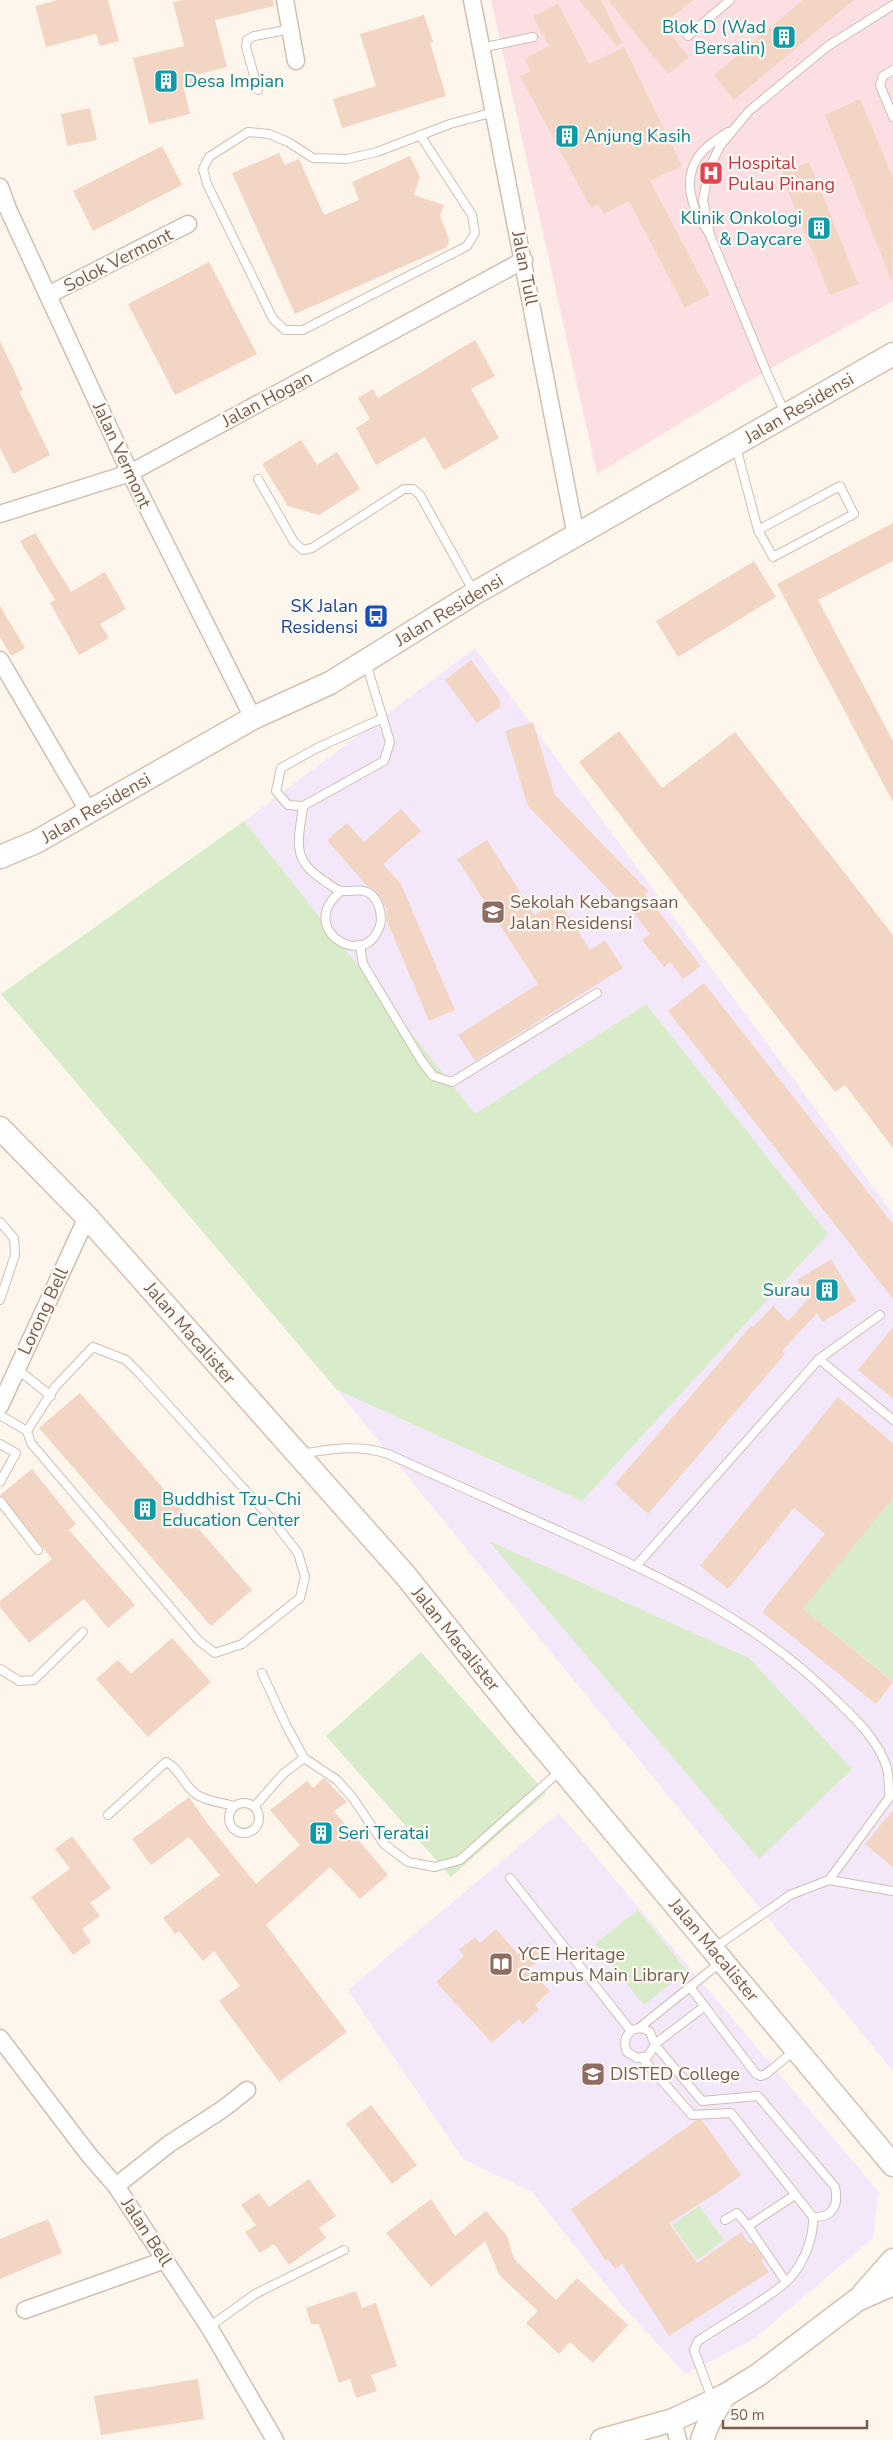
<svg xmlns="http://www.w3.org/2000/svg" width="893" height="2440" viewBox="0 0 893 2440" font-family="'Nunito Sans',sans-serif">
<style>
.education{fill:#f3e8fa}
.medical{fill:#fbdfe3}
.green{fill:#d8ecc9}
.building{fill:#f3d5c3}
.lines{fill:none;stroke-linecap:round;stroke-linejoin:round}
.lane-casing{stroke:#d1beb0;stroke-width:10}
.street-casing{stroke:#d1beb0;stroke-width:19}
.secondary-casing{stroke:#d6c0b0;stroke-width:25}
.lane{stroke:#fff;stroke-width:8}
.street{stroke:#fff;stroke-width:16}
.secondary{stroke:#fff;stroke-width:22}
.labels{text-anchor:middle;stroke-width:4.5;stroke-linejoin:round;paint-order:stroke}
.culture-label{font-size:18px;fill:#0d838f;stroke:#fffaf3;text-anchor:start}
.health-label{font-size:18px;fill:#be3a42;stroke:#fffaf3;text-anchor:start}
.street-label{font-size:18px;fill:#7a5c4d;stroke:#fffaf3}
.transit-label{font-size:18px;fill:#164399;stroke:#fffaf3;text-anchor:end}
.education-label{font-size:18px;fill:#785e54;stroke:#fffaf3;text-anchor:start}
</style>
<rect width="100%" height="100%" fill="#fdf6ec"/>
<g class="education">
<path d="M475,648L893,1214V2071L337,1390L582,1501L646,1004L475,1115L244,821Z"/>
<path d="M559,1813L879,2192L873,2238L754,2339L685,2374L622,2305L532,2192L463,2159L348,1990Z"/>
</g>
<path class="medical" d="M491,0H893V301L766,371L597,474Z"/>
<g class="green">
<path d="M244,821L475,1114L646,1004L828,1234L582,1501L337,1390L1,994Z"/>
<path d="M893,1498V1681L803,1609Z"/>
<path d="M489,1541L749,1658L852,1769L759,1859Z"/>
<path d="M421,1652L546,1793L451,1877L326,1736Z"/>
<path d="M638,1910L687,1971L644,2005L595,1944Z"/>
<path d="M699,2206L724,2240L697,2260L672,2225Z"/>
</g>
<g class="building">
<path d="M58,0H108L119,41L100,46L96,34L46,47L35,6Z"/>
<path d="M183,0H273L274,6L215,20L227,67L192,76L195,87L184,89L190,114L149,124L133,58L184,46L173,2Z"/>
<path d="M579,0H601L622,43L617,46Z"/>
<path d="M608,0H693L662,25L689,57L668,74Z"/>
<path d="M803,0H854L734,100L714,75Z"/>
<path d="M558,4L589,64L624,47L682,166L650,181L710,295L685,308L629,201L604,214L598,204L591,208L520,76L531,71L525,59L549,46L533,16Z"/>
<path d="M424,15L433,42L430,43L446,96L342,128L333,99L376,86L360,34Z"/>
<path d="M860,99L893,178L892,282L825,115Z"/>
<path d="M90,108L97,140L67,146L61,114Z"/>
<path d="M162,146L182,185L93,231L73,191Z"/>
<path d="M279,153L285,165L299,159L324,215L359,200L352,182L410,156L420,177L414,195L444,205L440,216L449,239L448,244L447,247L295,314L232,173Z"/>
<path d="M809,162L858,284L830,295L781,173Z"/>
<path d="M209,262L257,354L175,395L128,304Z"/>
<path d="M475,340L495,376L471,389L499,438L444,470L425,437L376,465L356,428L370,419L358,398L373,389L378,398Z"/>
<path d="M0,341L23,390L19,391L50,455L13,474L0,448Z"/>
<path d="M301,440L317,465L337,452L360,489L319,515L288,506L262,464Z"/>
<path d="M893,523V561L818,600L893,741V802L777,584Z"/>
<path d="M35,533L71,592L105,572L126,609L100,624L109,638L79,655L50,603L55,600L20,541Z"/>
<path d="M754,561L776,597L678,657L656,621Z"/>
<path d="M0,606L25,648L11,656L0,637Z"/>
<path d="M471,660L500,700V707L477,723L445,680Z"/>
<path d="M533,722L555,795L648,891L645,894L701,966L683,979L670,962L664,967L642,940L650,934L630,908L628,910L528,806L505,731Z"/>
<path d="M619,731L662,788L735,732L893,935V1148L845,1085L835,1092L579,762Z"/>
<path d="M401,809L421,831L383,864L401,884L455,1010L429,1021L387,921L386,908L381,898L375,890L367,886L327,840L347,823L364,842Z"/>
<path d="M487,840L535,915L558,900L590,950L605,941L623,968L475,1061L458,1035L538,984L457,859Z"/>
<path d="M704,983L893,1224V1299L668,1011Z"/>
<path d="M831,1259L856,1301L823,1322L817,1313L782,1351L785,1354L648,1514L615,1484L751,1326L753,1327L773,1306L788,1321L808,1299L797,1280Z"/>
<path d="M893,1327V1399L858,1370Z"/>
<path d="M80,1393L252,1590L211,1626L39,1428Z"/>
<path d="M838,1397L893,1443V1498L803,1609L893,1682L876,1704L762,1612L825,1534L794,1508L728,1589L700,1566Z"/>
<path d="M32,1469L76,1524L69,1530L135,1605L108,1628L84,1599L29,1643L0,1607V1601L52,1559L0,1495Z"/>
<path d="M172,1638L211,1682L148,1737L96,1679L118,1660L131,1674Z"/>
<path d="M324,1778L347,1802L334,1811L388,1875L360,1899L330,1867L266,1925L347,2032L279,2082L219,2001L240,1986L214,1951L203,1961L179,1931L175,1934L163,1918L220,1875L189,1837L151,1865L132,1839L189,1797L207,1823L256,1884L300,1845L270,1810L307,1781L313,1788Z"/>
<path d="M893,1810V1867L865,1844Z"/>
<path d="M72,1836L111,1888L90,1903L100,1916L82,1929L91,1942L73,1955L31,1897L70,1869L55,1849Z"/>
<path d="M496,1929L518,1954L529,1943L542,1957L529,1969L550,1991L535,2005L539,2009L523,2024L519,2019L492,2043L436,1982L464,1956L459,1950L475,1937L480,1943Z"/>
<path d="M371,2105L417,2165L392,2184L346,2124Z"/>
<path d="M697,2120H702L741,2175L717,2193L669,2223L697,2263L741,2232L750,2244L752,2242L764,2259L761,2261L769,2272L669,2336L622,2264L615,2269L608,2259L606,2261L571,2209Z"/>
<path d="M309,2179L336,2216L319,2228L326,2238L289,2265L274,2244L260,2253L245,2232L256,2225L241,2205L259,2193L269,2207Z"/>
<path d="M431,2199L455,2236L486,2211L507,2236L514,2259L556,2300L577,2278L628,2325L593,2363L570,2342L559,2354L526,2323L538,2311L500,2276L485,2241L431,2287L386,2233Z"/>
<path d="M48,2219L62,2253L0,2279V2239Z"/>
<path d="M356,2291L362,2308L376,2303L397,2366L371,2375L377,2391L356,2398L350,2379L339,2383L319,2324H311L306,2308Z"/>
<path d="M198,2379L204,2419L101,2435L94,2396Z"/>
</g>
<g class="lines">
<g class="lane-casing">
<g id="lane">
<path d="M688,36L730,0"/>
<path d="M481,48L533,37"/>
<path d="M893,70L883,76L880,85L893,117"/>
<path d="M258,90L246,47L247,40L254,36L291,29"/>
<path d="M420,135L472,215L475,233L467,246L303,330H285L273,319L207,184L203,169L209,157L248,132L269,134L288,142L313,158L347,159L377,152L450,124L494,112"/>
<path d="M709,233C691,210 680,176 703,151C710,143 719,138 728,132"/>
<path d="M785,413L766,371L710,235L703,200L709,169L720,146L749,111L828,46L893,5"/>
<path d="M736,447L758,530L773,557L854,514L840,486L758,530"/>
<path d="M258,479L294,542L303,550L312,548L404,489H413L420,495L474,592"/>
<path d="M366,663L390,742L384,761L303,806L288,805L276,791L281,768L317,748L383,718"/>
<path d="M303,806C299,840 290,859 323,880C328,883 336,891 343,891C353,892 362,887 372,895C379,902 381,910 381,920C381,925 379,929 376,934C358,966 297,927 341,891"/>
<path d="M360,945L363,964L421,1060L433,1076L452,1082L597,993"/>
<path d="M0,1222L14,1238L15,1255L0,1300"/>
<path d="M93,1347L126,1360L140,1374L274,1522L298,1553L305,1577L300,1598L242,1644L215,1653L199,1641L31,1443L27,1431L55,1387Z"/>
<path d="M819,1359L880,1315"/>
<path d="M17,1369L51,1396"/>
<path d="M0,1415L27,1431"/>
<path d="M0,1444L16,1453L0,1482"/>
<path d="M301,1454C331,1449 358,1444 388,1454C449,1481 509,1509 570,1536C670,1581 760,1623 838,1702C857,1720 879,1742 887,1768C889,1777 889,1789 889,1798L829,1880"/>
<path d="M0,1501L38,1550"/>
<path d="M636,1566L819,1359L893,1420"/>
<path d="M0,1669L19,1681L34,1680L83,1632"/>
<path d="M262,1673L286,1725L304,1758L337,1780L352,1797L384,1844L408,1862L435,1867L460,1860L560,1771"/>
<circle cx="244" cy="1818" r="15"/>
<path d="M254,1807L283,1774L304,1758"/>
<path d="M108,1815L166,1762C181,1769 184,1788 199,1796C208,1801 223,1803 233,1806"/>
<path d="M510,1878L631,2031"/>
<path d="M714,1948L790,1895L829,1880L893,1891"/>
<path d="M690,1987L756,2074L761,2076L766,2074L795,2050"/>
<path d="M639,2028L721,1962"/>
<path d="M655,2044L705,2006"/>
<path d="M642,2058L692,2115L731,2113L813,2217C833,2218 839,2205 835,2187L758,2096L702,2101L655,2045L650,2032C635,2022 620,2035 627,2052L637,2058L648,2056L655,2045"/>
<path d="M725,2220L737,2213L748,2226L795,2195"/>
<path d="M748,2226L786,2282"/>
<path d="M209,2327L255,2294L344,2250"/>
<path d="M712,2399L694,2350L698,2341C726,2322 760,2304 785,2283C802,2268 814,2239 813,2217"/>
</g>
</g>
<g class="street-casing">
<g id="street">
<path d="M285,0L296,61"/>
<path d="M472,0L576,536"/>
<path d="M0,187L8,209L130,473L253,718"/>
<path d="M48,295L188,224"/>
<path d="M0,514L130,473L524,260"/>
<path d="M0,660L89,812"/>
<path d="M0,1406L87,1217"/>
<path d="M0,2038L89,2155L116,2186L209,2327L275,2440"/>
<path d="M116,2186L169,2144L223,2109L247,2090"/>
<path d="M25,2310L165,2260"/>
<path d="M673,2420L678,2440"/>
</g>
</g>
<g class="secondary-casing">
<g id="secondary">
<path d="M0,857L36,842L253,718L330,683L475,593L893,354"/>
<path d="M0,1128L87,1217L406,1576L524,1724L893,2165"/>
<path d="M863,2294L893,2260"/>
<path d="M602,2440L673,2420L724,2396L758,2375L857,2300L893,2284"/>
<path d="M702,2440L709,2422L724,2396"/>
</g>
</g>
<use href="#lane" class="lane"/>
<use href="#street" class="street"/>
<use href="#secondary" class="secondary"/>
</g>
<defs>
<g id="building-square" transform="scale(1.25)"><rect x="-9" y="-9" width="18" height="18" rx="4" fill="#0f9aa8" stroke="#fffaf3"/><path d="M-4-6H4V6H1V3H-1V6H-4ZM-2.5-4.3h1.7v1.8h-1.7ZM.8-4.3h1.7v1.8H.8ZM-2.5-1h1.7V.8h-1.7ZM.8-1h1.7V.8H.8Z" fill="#fff"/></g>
<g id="hospital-square" transform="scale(1.25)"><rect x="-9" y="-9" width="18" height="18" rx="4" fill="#e0444e" stroke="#fffaf3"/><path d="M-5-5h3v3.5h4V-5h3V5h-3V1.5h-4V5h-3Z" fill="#fff"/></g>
<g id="bus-square" transform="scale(1.25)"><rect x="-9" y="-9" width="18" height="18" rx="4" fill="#1a4fb4" stroke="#fffaf3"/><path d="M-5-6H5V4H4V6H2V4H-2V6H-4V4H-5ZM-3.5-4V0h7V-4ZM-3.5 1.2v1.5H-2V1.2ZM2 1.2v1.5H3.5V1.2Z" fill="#fff"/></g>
<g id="school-square" transform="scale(1.25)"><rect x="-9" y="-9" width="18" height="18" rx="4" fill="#8d6e63" stroke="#fffaf3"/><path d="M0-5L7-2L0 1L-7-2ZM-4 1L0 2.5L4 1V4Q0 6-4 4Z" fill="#fff"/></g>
<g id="library-square" transform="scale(1.25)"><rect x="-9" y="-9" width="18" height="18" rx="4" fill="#8d6e63" stroke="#fffaf3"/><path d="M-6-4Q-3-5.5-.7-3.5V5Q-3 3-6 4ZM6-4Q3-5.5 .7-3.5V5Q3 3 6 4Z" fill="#fff"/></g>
<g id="university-square" transform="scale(1.25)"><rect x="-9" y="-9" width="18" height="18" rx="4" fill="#8d6e63" stroke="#fffaf3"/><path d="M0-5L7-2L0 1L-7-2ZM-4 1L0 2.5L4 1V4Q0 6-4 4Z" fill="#fff"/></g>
</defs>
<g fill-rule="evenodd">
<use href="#building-square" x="784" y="37"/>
<use href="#building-square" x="166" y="81"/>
<use href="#building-square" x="567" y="136"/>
<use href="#hospital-square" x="711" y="173"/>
<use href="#building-square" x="819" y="228"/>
<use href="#bus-square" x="376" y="616"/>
<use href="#school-square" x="493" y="912"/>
<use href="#building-square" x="827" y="1290"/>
<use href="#building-square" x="145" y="1509"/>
<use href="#building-square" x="321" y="1833"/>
<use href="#library-square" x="501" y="1964"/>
<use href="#university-square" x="593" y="2074"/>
</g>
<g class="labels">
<g class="culture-label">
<text x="766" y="33" text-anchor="end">Blok D (Wad<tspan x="766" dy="21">Bersalin)</tspan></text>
<text x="184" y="87">Desa Impian</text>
<text x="584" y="142">Anjung Kasih</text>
<text x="802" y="224" text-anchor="end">Klinik Onkologi<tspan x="802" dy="21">&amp; Daycare</tspan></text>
<text x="810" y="1296" text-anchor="end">Surau</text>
<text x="162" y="1505">Buddhist Tzu-Chi<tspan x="162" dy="21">Education Center</tspan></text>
<text x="338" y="1839">Seri Teratai</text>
</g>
<g class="health-label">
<text x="728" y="169">Hospital<tspan x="728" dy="21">Pulau Pinang</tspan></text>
</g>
<g class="street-label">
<text transform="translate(118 260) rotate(-27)" y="6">Solok Vermont</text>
<text transform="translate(525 268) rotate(79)" y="6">Jalan Tull</text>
<text transform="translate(267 399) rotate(-28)" y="6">Jalan Hogan</text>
<text transform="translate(799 408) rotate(-30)" y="6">Jalan Residensi</text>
<text transform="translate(122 455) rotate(65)" y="6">Jalan Vermont</text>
<text transform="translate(449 610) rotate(-31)" y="6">Jalan Residensi</text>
<text transform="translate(96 808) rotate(-30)" y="6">Jalan Residensi</text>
<text transform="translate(43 1311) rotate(-65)" y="6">Lorong Bell</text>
<text transform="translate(190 1333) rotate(49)" y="6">Jalan Macalister</text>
<text transform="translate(456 1639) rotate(51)" y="6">Jalan Macalister</text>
<text transform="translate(714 1950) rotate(50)" y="6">Jalan Macalister</text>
<text transform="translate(147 2232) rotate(57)" y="6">Jalan Bell</text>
</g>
<g class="transit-label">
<text x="358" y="612">SK Jalan<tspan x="358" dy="21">Residensi</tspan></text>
</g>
<g class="education-label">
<text x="510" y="908">Sekolah Kebangsaan<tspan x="510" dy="21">Jalan Residensi</tspan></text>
<text x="518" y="1960">YCE Heritage<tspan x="518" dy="21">Campus Main Library</tspan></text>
<text x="610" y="2080">DISTED College</text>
</g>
</g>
<path d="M723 2420v8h144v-8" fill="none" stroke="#7a5c4d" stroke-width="2.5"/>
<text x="730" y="2420" font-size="15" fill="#7a5c4d" stroke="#fffaf3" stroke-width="4" paint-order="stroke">50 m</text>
</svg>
